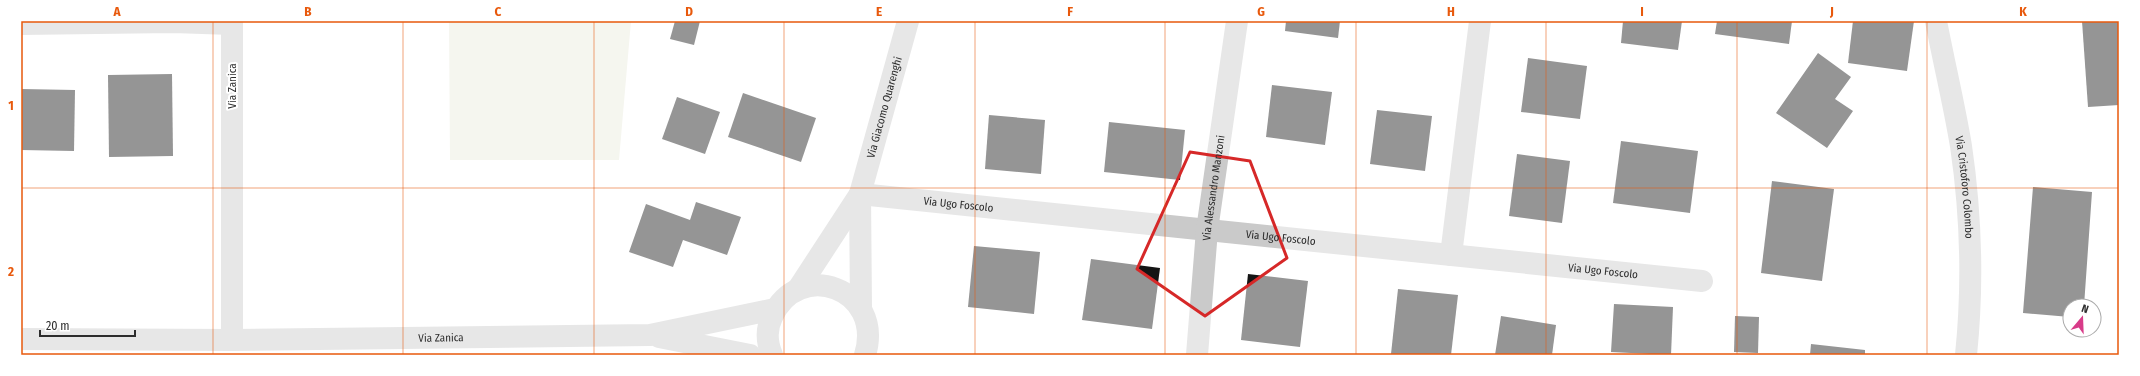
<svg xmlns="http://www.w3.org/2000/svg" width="2140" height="376" viewBox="0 0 2140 376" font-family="'Fira Sans Condensed',sans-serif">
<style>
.green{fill:#e9eadc}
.building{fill:#141414}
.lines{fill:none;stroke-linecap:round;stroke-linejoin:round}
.minor{stroke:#cacaca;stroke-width:22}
.tertiary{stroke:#cacaca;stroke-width:22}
.marked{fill:none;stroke:#d62828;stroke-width:3;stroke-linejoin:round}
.grid{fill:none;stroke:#e8590c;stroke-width:1;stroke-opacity:0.55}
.labels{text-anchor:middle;stroke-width:4;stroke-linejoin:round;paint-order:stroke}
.street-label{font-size:11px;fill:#2d2d2d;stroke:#fff}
.neatline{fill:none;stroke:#e8590c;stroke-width:1.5}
.grid-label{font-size:13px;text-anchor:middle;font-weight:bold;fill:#e8590c}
</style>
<rect width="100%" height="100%" fill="#fff"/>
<path class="green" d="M449,21H631L619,160H450Z"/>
<g class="building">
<path d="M675,21H700L694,45L670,39Z"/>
<path d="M1286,21H1340L1338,38L1285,31Z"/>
<path d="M1623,21H1682L1678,50L1621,43Z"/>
<path d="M1717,21H1792L1789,44L1715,34Z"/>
<path d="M1853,21H1914L1907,71L1848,63Z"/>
<path d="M2082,21H2119V105L2088,107Z"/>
<path d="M1818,53L1851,77L1835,99L1853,111L1827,148L1776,113Z"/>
<path d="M1528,58L1587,66L1580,119L1521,112Z"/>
<path d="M172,74L173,156L109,157L108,75Z"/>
<path d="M1272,85L1332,92L1325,145L1266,137Z"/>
<path d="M21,89L75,90L74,151L21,150Z"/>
<path d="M743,93L816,118L801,162L728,137Z"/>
<path d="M677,97L720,112L705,154L662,139Z"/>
<path d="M1377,110L1432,116L1425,171L1370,164Z"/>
<path d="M989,115L1045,120L1041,174L985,169Z"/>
<path d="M1109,122L1185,130L1180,180L1104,172Z"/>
<path d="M1621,141L1698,151L1690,213L1613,203Z"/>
<path d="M1517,154L1570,161L1562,223L1509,216Z"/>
<path d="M1772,181L1834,189L1822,281L1761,273Z"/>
<path d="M2033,187L2092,192L2084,306H2070V317L2023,313Z"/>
<path d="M696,202L741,217L727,255L683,240L673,267L629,252L646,204L690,220Z"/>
<path d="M974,246L1040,252L1034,314L968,307Z"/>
<path d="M1091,259L1160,268L1152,329L1082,320Z"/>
<path d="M1248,274L1308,281L1300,347L1241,340Z"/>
<path d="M1398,289L1458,295L1451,355L1391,354Z"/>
<path d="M1614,304L1673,307L1671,355L1611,352Z"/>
<path d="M1501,316L1556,325L1552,355H1495Z"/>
<path d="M1735,316L1759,317L1758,353L1734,352Z"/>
<path d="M1811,344L1865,350V355H1810Z"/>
</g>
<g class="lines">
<g class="minor">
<path id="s1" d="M1936,21C1944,63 1954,104 1961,146C1971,214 1973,287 1966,355"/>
<path d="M21,24L173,22L232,24"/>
<path id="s2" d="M860,194L1702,281"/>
<path d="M1451,255L1480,21"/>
<path d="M232,340V21"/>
<path id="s3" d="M1197,355L1207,230L1237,21"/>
</g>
<g class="tertiary">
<path d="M798,289L860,194"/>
<path id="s4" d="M861,308L860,194L908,21"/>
<path d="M659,337L750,355"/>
<path id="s5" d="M21,339L232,340L650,335L775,309"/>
<path d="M772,355C767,343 766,329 772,317C798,258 885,288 865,355"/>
</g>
</g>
<path d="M0 0H2140V376H0ZM1190,152L1250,161L1287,258L1205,316L1137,269Z" fill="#fff" fill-opacity=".55" fill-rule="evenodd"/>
<path class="marked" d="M1190,152L1250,161L1287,258L1205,316L1137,269Z"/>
<path class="grid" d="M213,21V355M403,21V355M594,21V355M784,21V355M975,21V355M1165,21V355M1356,21V355M1546,21V355M1737,21V355M1927,21V355M21,188H2119"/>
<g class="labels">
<g class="street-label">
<text transform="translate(232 86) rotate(-90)" y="4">Via Zanica</text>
<text dy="4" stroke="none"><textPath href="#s4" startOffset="204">Via Giacomo Quarenghi</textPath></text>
<text dy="4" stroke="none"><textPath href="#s1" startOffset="169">Via Cristoforo Colombo</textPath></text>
<text dy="4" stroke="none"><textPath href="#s3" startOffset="168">Via Alessandro Manzoni</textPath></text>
<text dy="4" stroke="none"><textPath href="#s2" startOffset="99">Via Ugo Foscolo</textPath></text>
<text dy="4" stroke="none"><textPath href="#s2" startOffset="423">Via Ugo Foscolo</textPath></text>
<text dy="4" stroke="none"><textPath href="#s2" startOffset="747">Via Ugo Foscolo</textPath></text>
<text dy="4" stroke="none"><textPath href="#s5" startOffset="420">Via Zanica</textPath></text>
</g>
</g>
<rect width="2140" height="376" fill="none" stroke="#ffffff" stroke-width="44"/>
<g transform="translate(2082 318) rotate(19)"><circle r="19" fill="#ffffff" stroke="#ababab"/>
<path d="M0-3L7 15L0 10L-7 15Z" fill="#d83b89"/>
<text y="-6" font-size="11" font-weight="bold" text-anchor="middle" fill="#2d2d2d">N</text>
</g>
<path d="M40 330v6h95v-6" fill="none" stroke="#2d2d2d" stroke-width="2"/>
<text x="46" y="330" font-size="12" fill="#2d2d2d" stroke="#ffffff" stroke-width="3" paint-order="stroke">20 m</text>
<rect x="22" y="22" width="2096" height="332" class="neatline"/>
<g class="grid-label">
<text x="117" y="16">A</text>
<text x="308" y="16">B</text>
<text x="498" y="16">C</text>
<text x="689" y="16">D</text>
<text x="879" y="16">E</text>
<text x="1070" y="16">F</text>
<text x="1261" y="16">G</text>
<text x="1451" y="16">H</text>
<text x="1642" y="16">I</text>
<text x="1832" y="16">J</text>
<text x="2023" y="16">K</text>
<text x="11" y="110">1</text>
<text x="11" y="276">2</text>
</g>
</svg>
